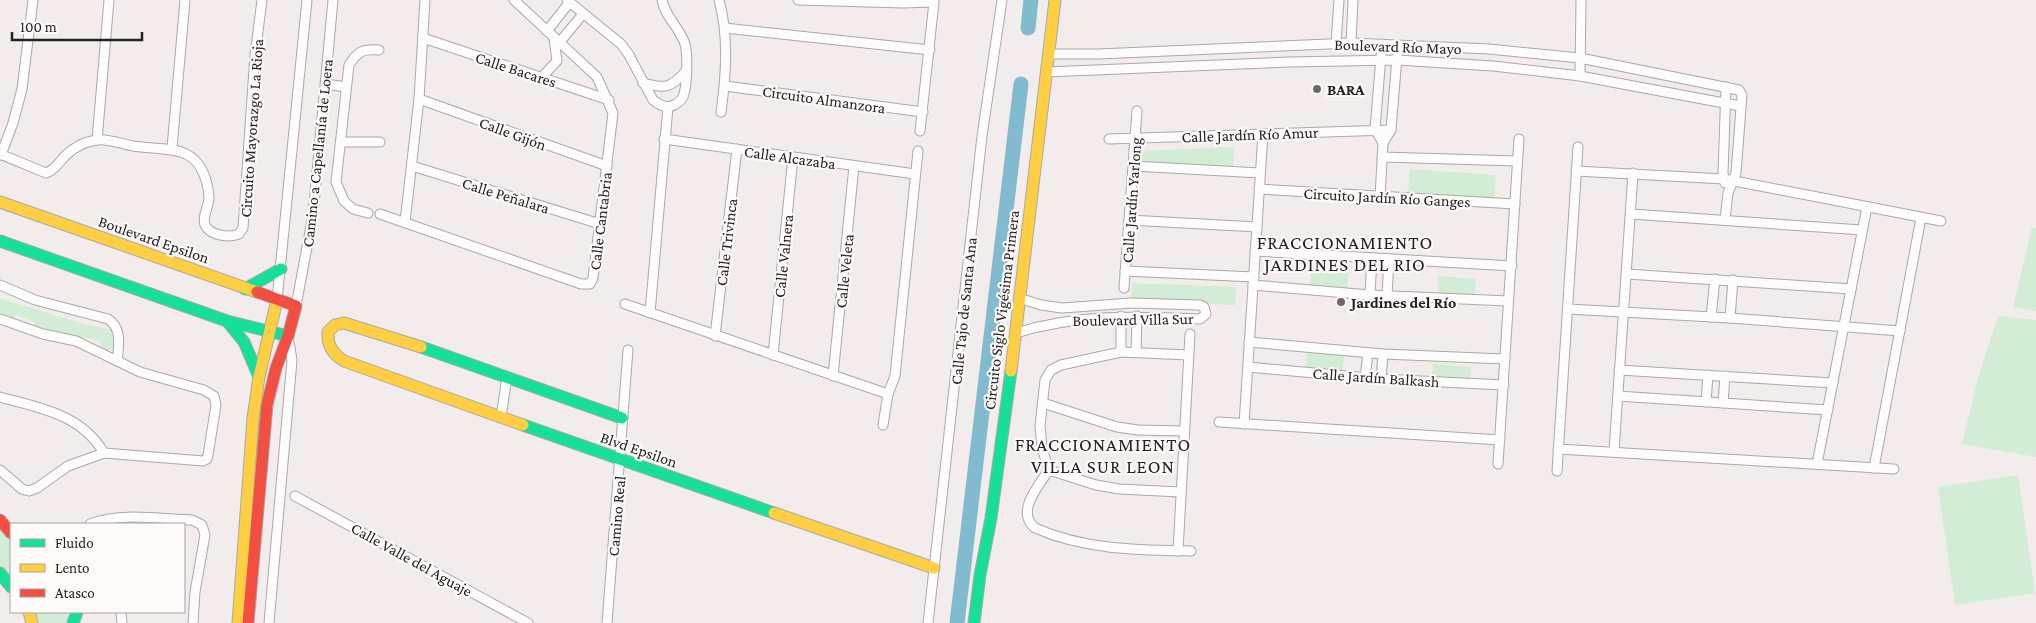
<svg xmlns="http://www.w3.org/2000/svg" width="2036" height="623" viewBox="0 0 2036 623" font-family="'Crimson Pro',serif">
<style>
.green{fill:#d3ecd5}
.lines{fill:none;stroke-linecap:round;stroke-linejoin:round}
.river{stroke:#82bbd0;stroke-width:15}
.street-casing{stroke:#aba8a7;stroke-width:11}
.fast-casing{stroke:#aba8a7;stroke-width:13}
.slow-casing{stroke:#aba8a7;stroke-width:13}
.jam-casing{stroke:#aba8a7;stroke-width:13}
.street{stroke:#fdfcfc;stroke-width:9}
.fast{stroke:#16e098;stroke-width:11}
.slow{stroke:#ffcf43;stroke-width:11}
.jam{stroke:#f24e42;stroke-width:11}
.poi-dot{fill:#6d6968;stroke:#fefaf9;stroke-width:2}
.labels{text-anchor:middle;stroke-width:4.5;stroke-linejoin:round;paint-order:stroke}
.street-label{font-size:16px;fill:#252221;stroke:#fefaf9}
.poi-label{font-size:16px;font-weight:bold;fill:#252221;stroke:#fefaf9;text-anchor:start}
.quarter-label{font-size:19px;letter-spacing:1px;fill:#252221;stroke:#fefaf9}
</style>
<rect width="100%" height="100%" fill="#f2edec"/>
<g class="green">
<path d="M1234,147V167L1139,162L1140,151Z"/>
<path d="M1410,169L1496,175L1494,200L1408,194Z"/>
<path d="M2032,227L2036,228V311L2013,307Z"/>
<path d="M1312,266L1349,269L1347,288L1310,285Z"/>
<path d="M1438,276L1476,279L1474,299L1437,296Z"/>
<path d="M1132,283L1236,287L1235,305L1131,301Z"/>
<path d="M0,298L80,323L113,330L116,340L113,349L107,351L101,346L100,341L82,337L80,340L34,326V322L17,315L13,319L0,313Z"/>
<path d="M1998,316L2036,320V457L1962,444L1978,378Z"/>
<path d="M1307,353L1344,356L1342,376L1305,373Z"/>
<path d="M1433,364L1471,367L1469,386L1432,383Z"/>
<path d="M2018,475L2035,593L1955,605L1938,487Z"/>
<path d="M0,526L11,538V577L0,565Z"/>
<path d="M34,612H71L67,623H38Z"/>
</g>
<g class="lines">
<g class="river">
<path d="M1028,28L1031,0"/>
<path d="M957,623L1021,84"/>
</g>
<g class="street-casing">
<g id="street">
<path d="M567,0L621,44L629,55L653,100C659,105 666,109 674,105C678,103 683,99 684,94C687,82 688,56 685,44C680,28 665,17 662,0"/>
<path d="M719,0C729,36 726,76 721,112"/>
<path d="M798,0L903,3L934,2L920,131"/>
<path d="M725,28L930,50"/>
<path d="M547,31L569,3"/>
<path d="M423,38L609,100"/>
<path d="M559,43L583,14"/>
<path d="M1351,43L1353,0"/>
<path d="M1336,44L1339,0"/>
<path d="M1382,44L1375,129L1383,143"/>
<path d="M1048,54H1098L1351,43L1489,49L1580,58L1739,90L1742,95L1736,173L1728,193L1725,220"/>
<path d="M1046,72L1289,62L1397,60L1493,66L1580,76L1740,106"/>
<path d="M1580,76L1581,0"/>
<path d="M541,78L557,61L554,38"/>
<path d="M643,83C665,89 671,88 685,72"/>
<path d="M326,84L346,87"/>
<path d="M725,86L923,112"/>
<path d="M419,99L607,166"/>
<path d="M664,139L915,174"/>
<path d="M1109,139L1391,130"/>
<path d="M97,140L109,0"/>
<path d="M341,142H380"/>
<path d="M172,148L185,0"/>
<path d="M0,154L46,173C55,170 59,162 66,155C74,147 85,142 96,140C107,138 122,144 133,146C165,151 197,142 207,184C208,189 209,195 209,199C208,208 202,217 205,225C210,236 230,238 239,234L243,228L255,55L262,0"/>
<path d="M1,155L13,123L22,89L33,0"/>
<path d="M1382,157L1517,161"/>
<path d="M412,166L600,224"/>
<path d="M1133,166L1260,173"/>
<path d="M1576,171L1724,179L1941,221"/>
<path d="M1725,183L1723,173L1726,87"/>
<path d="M1259,189L1515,204"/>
<path d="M1380,197L1383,143L1391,130L1398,45"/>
<path d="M368,213L353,209L344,201L336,182L349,65C358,51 362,49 379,50"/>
<path d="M380,214L581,284H590L593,278L613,113L597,77L514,0"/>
<path d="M1631,214L1862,230"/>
<path d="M1129,220L1257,227"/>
<path d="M405,222L419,99L425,0"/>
<path d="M1255,251L1512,266"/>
<path d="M1125,271L1254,277"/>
<path d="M1627,274L1851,289"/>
<path d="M0,285L35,300L108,319C122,328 119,345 117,361"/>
<path d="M1253,285L1370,295L1508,301"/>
<path d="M1124,288L1137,111"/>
<path d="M1370,295L1372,258"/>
<path d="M1387,296L1389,259"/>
<path d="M277,300L307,0"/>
<path d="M625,304L888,394"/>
<path d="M296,306L313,215L333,0"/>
<path d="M1568,309L1730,318L1900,331"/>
<path d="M650,313L668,107"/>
<path d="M1711,317L1715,279"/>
<path d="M1730,318L1733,280"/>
<path d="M0,319L43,334L76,341L140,372L204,390L214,396L216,405L208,455L207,459L203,461L104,453L68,466L37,488L29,491L22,489L0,470"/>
<path d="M1016,333C1076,314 1137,316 1200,319L1206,314L1204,307L1200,305L1131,303L1062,308L1041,305L1019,298"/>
<path d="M715,336L737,149"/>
<path d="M1249,342L1383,354L1505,359"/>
<path d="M1121,352V316"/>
<path d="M1136,352L1137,316"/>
<path d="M773,355L793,157"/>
<path d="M1188,355L1121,352L1061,365L1051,370L1045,380L1040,426L1042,448L1049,470C1039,485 1015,512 1035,528C1085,550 1138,550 1191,551"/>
<path d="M1248,367L1381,379L1504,385"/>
<path d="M1619,370L1833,383"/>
<path d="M833,376L854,166"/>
<path d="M1365,378L1368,353"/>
<path d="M1381,379L1383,354"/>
<path d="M1618,396L1828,410"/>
<path d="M0,397C40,408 81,414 104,453"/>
<path d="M1706,402L1708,375"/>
<path d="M1043,403L1117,427L1138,430L1184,431"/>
<path d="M1723,403L1725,376"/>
<path d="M501,417L507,377"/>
<path d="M1219,422L1500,440"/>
<path d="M1244,424L1263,134"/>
<path d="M883,425L888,394L895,376L918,151"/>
<path d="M1558,449L1894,469"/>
<path d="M1614,451L1633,173"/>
<path d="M1498,464L1519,139"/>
<path d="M1817,464L1867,207"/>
<path d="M1874,468L1921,218"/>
<path d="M1049,470L1096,485L1119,489L1180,492"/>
<path d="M1557,471L1578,147"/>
<path d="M295,496L528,623"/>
<path d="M90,524C118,512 161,519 192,520L202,525L205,535L195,592L193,623"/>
<path d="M1178,551L1190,334"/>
<path d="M121,612L122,623"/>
<path d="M269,623L292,360L288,336"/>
<path d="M607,623L628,350"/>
<path d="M928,623L982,136L1002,0"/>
</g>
</g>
<g class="fast-casing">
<g id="fast">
<path d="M0,241L227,321L288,336"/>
<path d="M245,289L281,269"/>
<path d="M227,321L244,342L259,377"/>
<path d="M421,347L622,418"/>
<path d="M523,425L774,513"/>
<path d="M0,573L11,587"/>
<path d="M73,623L77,612"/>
<path d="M974,623L980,575L991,518L1011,371"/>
</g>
</g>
<g class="slow-casing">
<g id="slow">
<path d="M0,202L257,292"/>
<path d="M421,347L344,323L335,325L328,332C327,346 333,354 344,361L523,425"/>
<path d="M1011,371L1055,0"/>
<path d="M774,513L934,568"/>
<path d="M29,612L32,623"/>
<path d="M238,623L253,418L259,377L277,300"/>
</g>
</g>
<g class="jam-casing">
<g id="jam">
<path d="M0,520L11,533"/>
<path d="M248,623L267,405L276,368L288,336L296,306L257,292"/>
</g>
</g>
<use href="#street" class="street"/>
<use href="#fast" class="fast"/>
<use href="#slow" class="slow"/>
<use href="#jam" class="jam"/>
</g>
<g class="poi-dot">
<circle cx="1317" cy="89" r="5"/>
<circle cx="1341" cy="302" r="5"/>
</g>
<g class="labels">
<g class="street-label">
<text transform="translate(1398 46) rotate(2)" y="6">Boulevard Río Mayo</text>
<text transform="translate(516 69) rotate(18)" y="6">Calle Bacares</text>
<text transform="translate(824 99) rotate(8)" y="6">Circuito Almanzora</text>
<text transform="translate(251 128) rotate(-86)" y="6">Circuito Mayorazgo La Rioja</text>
<text transform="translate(513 133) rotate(20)" y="6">Calle Gijón</text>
<text transform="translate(1250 134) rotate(-2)" y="6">Calle Jardín Río Amur</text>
<text transform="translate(317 153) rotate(-84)" y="6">Camino a Capellanía de Loera</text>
<text transform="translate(790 157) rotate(8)" y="6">Calle Alcazaba</text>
<text transform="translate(506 195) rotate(17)" y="6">Calle Peñalara</text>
<text transform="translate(1387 197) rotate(3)" y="6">Circuito Jardín Río Ganges</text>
<text transform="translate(1131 200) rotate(-86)" y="6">Calle Jardín Yarlong</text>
<text transform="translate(600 221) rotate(-83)" y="6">Calle Cantabria</text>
<text transform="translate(154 239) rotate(19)" y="6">Boulevard Epsilon</text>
<text transform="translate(726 242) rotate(-83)" y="6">Calle Trivinca</text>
<text transform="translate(783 256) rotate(-84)" y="6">Calle Valnera</text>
<text transform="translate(844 271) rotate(-84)" y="6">Calle Veleta</text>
<text transform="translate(1001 310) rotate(-83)" y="6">Circuito Siglo Vigésima Primera</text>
<text transform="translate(963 311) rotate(-84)" y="6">Calle Tajo de Santa Ana</text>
<text transform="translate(1133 319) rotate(-1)" y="6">Boulevard Villa Sur</text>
<text transform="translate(1376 377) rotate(4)" y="6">Calle Jardín Balkash</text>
<text transform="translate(639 449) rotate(19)" y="6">Blvd Epsilon</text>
<text transform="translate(616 516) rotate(-85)" y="6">Camino Real</text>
<text transform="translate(412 559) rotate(29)" y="6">Calle Valle del Aguaje</text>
</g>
<g class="poi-label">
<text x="1327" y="95">BARA</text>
<text x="1351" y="308">Jardines del Río</text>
</g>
<g class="quarter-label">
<text x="1345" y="249">FRACCIONAMIENTO<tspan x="1345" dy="22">JARDINES DEL RIO</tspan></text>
<text x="1103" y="451">FRACCIONAMIENTO<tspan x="1103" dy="22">VILLA SUR LEON</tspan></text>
</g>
</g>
<rect x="10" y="523" width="175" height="90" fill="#fefaf9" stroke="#a7a4a3"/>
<rect x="20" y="539" width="25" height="8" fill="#16e098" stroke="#a7a4a3"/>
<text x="55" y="548" font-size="15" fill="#252221">Fluido</text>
<rect x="20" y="564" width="25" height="8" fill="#ffcf43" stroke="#a7a4a3"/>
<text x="55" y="573" font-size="15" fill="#252221">Lento</text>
<rect x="20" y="589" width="25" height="8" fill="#f24e42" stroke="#a7a4a3"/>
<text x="55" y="598" font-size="15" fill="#252221">Atasco</text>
<path d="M12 32v8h130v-8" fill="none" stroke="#252221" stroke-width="2.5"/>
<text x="20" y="32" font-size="15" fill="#252221" stroke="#fefaf9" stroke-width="4" paint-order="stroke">100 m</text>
</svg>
